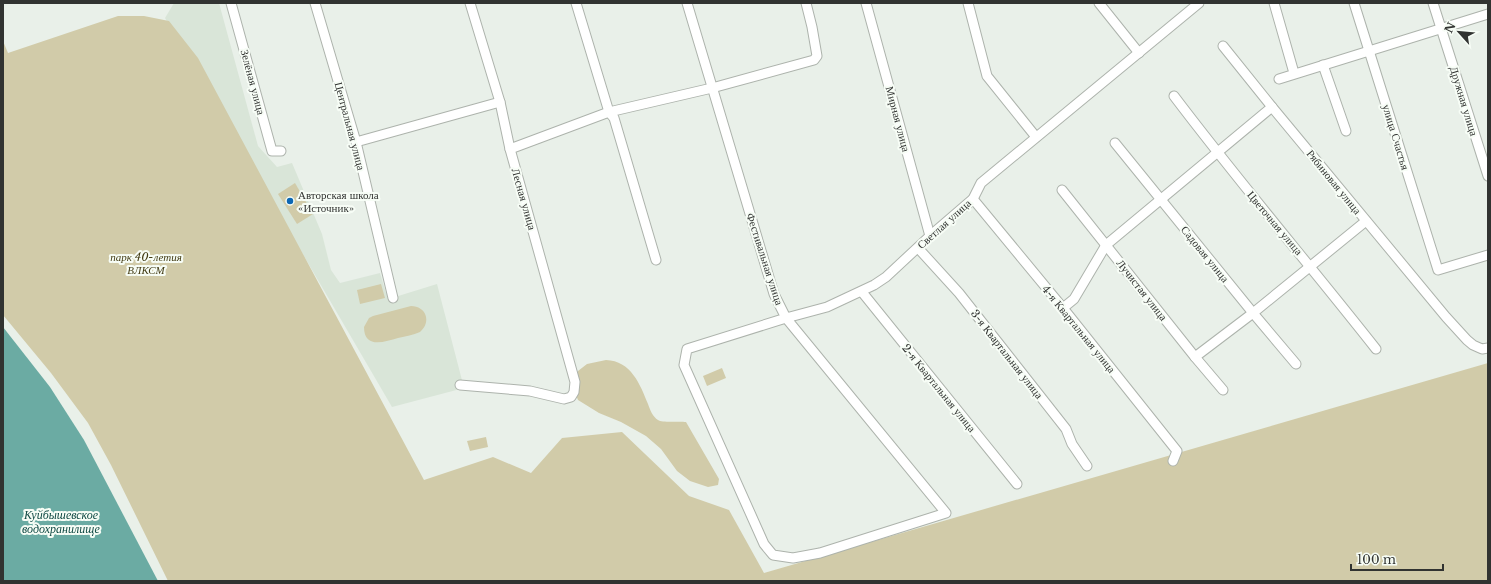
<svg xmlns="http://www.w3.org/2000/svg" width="1491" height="584" viewBox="0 0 1491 584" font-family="'Libre Baskerville',serif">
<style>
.built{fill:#d9e5d8}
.green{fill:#d1cba9}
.water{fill:#6baba3}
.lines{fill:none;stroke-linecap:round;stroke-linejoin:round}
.minor-casing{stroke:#adb3ac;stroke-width:11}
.minor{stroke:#fff;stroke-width:9}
.poi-dot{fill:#0c67b4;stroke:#f7fdf6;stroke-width:1.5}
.labels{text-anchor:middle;stroke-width:4;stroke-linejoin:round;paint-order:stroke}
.street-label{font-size:11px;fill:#313331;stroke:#f7fdf6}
.poi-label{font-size:11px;fill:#313331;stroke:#f7fdf6;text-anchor:start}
.park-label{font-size:11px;font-style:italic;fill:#423b14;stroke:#f7fdf6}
.water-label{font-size:12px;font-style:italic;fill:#104a44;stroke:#f7fdf6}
</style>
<rect width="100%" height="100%" fill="#e9f0e9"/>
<path class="built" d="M174,3H219L258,146L277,167L292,163L322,234L331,270L340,283L380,273L386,293L395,297L437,284L464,388L392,407L165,18Z"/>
<g class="green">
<path d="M118,16H144L169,21L198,58L424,480L493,457L531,473L562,438L622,432L689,496L729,510L764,573L1488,363V581H168L111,465L88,423L51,373L3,315V41L8,53Z"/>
<path d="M295,183L313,214L297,224L278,194Z"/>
<path d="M381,284L385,298L360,304L357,290Z"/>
<path d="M411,306C426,306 432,322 420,332C413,335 406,336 398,338C384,342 364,349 364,327L369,318L373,316Z"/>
<path d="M606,360C631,361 640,384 648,404C650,410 653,417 658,420C662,423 679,421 686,422L719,479L718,485L708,487L690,481L677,471L661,449L646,436L621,422L599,413L578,400L574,390L575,376L578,371L587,364Z"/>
<path d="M722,368L726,378L707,386L703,376Z"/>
<path d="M486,437L488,447L470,451L467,441Z"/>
</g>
<path class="water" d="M3,327L50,387L84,440L158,581H3Z"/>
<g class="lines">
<g class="minor-casing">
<g id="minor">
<path d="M231,3L272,151H281"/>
<path d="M315,3L356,142L393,298"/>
<path d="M576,3L609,112L614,118L656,260"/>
<path d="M687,3L774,294L786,318L946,513L820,553L793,558L773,555L764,544L684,365L687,349L786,318L827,307L874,285L886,277L930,236L973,199L981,183L1199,3"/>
<path d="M866,3L930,236"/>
<path d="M968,3L987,76L1036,137"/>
<path d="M1099,3L1139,53"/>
<path d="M1274,3L1294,73"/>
<path d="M1354,3L1438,270L1488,255"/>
<path d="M1433,3L1488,176"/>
<path d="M1223,46L1272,107L1446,317L1467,340L1473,345L1482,349L1488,348"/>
<path d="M1323,65L1346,131"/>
<path d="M1279,79L1488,14"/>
<path d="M1174,96C1239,182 1309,264 1376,349"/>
<path d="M356,142L500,102"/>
<path d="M1115,143L1253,313L1296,364"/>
<path d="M510,149L609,112L712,88L814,60L817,56L812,27L806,3"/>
<path d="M1062,190L1195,357L1223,390"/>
<path d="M973,199L1063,308L1177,451L1173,461"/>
<path d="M918,248L959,293L1066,429L1072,444L1087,466"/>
<path d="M862,292L1017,484"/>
<path d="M1063,308L1074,299L1106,245L1272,107"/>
<path d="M1195,357L1253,313L1366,221"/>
<path d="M460,385L530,391L564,399L571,397L574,392L575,382L510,149L500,102L470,3"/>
</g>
</g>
<use href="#minor" class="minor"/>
</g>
<circle class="poi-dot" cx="290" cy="201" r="4"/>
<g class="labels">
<g class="street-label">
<text transform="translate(253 82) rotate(75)" y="4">Зелёная улица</text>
<text transform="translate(1464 101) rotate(73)" y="4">Дружная улица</text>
<text transform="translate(898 119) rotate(75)" y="4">Мирная улица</text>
<text transform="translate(350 126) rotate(75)" y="4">Центральная улица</text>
<text transform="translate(1396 137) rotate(73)" y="4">улица Счастья</text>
<text transform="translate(1334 182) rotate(51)" y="4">Рябиновая улица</text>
<text transform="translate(524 199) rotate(74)" y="4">Лесная улица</text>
<text transform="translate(1275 223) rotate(50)" y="4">Цветочная улица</text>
<text transform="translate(944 224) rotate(-42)" y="4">Светлая улица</text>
<text transform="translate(1205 254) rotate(51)" y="4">Садовая улица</text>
<text transform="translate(765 259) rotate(72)" y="4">Фестивальная улица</text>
<text transform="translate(1142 290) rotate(52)" y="4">Лучистая улица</text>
<text transform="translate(1079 329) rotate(51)" y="4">4-я Квартальная улица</text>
<text transform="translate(1007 354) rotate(52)" y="4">3-я Квартальная улица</text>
<text transform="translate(939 388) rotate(51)" y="4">2-я Квартальная улица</text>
</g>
<g class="poi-label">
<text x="298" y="199">Авторская школа<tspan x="298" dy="13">«Источник»</tspan></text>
</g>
<g class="park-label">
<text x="146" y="261">парк 40-летия<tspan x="146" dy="13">ВЛКСМ</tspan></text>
</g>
<g class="water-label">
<text x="61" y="519">Куйбышевское<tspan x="61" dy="14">водохранилище</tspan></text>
</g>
</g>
<rect width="1491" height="584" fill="none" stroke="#313331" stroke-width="8"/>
<g transform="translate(1459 32) rotate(297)" stroke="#f7fdf6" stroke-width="3" paint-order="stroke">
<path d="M0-3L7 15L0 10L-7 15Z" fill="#313331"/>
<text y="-6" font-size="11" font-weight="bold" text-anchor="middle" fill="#313331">N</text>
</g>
<path d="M1351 564v6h92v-6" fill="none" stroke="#313331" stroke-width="2"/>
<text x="1357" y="564" font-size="12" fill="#313331" stroke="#f7fdf6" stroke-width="3" paint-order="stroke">100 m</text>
</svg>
